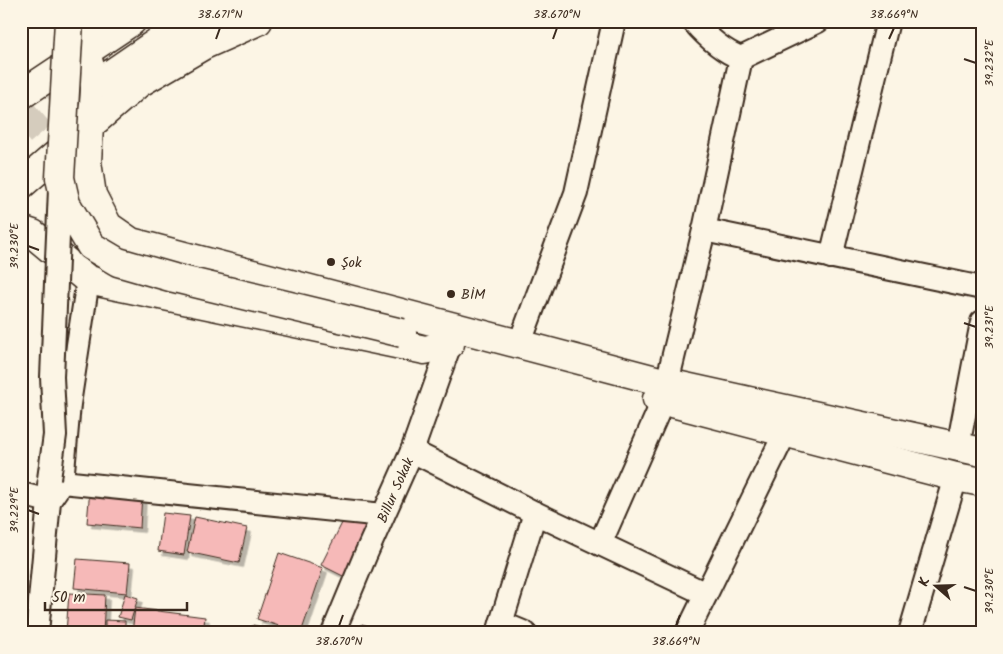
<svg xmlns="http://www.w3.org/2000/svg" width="1003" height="654" viewBox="0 0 1003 654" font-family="Kalam,sans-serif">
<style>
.building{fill:#f6b9b8;stroke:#3b2a1e;filter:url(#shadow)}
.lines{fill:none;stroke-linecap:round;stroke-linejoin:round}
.secondary-tunnel{stroke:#d5ccbd;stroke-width:28;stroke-dasharray:28 14;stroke-linecap:butt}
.street-casing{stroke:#3b2a1e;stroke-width:26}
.secondary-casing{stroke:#3b2a1e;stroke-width:31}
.street{stroke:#fcf5e5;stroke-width:22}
.secondary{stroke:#fcf5e5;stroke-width:28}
.street-bridge-casing{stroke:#3b2a1e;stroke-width:26;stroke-linecap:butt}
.secondary-bridge-casing{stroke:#3b2a1e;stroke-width:31;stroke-linecap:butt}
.street-bridge{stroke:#fcf5e5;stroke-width:22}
.secondary-bridge{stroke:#fcf5e5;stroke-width:28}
.ticks{fill:none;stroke:#3b2a1e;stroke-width:2}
.poi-dot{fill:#3b2a1e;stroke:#fcf5e5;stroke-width:2}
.labels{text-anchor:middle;stroke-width:4;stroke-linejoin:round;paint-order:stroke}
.poi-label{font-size:14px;fill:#3b2a1e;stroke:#fcf5e5;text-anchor:start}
.street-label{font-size:14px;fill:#3b2a1e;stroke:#fcf5e5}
.neatline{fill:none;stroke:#3b2a1e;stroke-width:2}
.ticks-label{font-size:12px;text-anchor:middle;fill:#3b2a1e}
</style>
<defs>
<filter id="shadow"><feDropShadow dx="4.5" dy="4.5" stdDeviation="0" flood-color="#0004"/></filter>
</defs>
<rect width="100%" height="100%" fill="#fcf5e5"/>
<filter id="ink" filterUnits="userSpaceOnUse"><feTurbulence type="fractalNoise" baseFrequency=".02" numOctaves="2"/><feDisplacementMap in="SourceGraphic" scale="10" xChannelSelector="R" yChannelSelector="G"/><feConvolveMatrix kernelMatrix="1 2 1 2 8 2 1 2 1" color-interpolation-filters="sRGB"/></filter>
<g filter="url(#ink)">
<g class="building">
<path d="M90,489L142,494L140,528L87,523Z"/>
<path d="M163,513L190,516L184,555L158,551Z"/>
<path d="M195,517L247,528L239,563L187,552Z"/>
<path d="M345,517L373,530L349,579L321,565Z"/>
<path d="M279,553L323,568L301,633L257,619Z"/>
<path d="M77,559L130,563L127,593L74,588Z"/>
<path d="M69,593L105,595L103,633H66Z"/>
<path d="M125,594L138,598L131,620L118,617Z"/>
<path d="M135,608L205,617L203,633H132Z"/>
<path d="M105,620L125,621V633H105Z"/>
<path d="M362,624L391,633H360Z"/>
<path d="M253,625L286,633H252Z"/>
</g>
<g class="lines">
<path class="secondary-tunnel" d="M21,132L112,55"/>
<g class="street-casing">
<g id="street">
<path d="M693,21C706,36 722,51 741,58L818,21"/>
<path d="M704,230L982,288"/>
<path d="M831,257L888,21"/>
<path d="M519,345L576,193L614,21"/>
<path d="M667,383L704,230L741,58"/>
<path d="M958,447L982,322"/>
<path d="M412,451L535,513L706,594"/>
<path d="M62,482L383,515"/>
<path d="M21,494L49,501V485"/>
<path d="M600,544L663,401"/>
<path d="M501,623L525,633"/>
<path d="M37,633L49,501L62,482L69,404L88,280"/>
<path d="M333,633L365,556L412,451L450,344"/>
<path d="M498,633L535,513"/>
<path d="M687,633L785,433"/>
<path d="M910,633L956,477"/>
</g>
</g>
<g class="secondary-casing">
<g id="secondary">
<path d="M93,21L86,52L95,86L94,105L89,126L87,162L92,195L108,226L131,242L667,383L982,452"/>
<path d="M102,80L156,43L202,21"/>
<path d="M21,95L132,21"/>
<path d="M21,185L139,83L204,45L258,21"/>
<path d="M21,230L33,234L88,280L425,350L450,344"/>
<path d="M657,399L956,477L982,482"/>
</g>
</g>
<use href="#street" class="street"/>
<use href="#secondary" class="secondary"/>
<g class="street-bridge-casing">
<path id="street-bridge" d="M49,479L55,435L52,377L60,189"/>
</g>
<g class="secondary-bridge-casing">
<path id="secondary-bridge" d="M69,21L60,178L66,204L91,246L118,262L174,278L402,333"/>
</g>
<use href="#street-bridge" class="street-bridge"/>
<use href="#secondary-bridge" class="secondary-bridge"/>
</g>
</g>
<path class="ticks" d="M216,39L220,28M553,39L557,28M889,39L894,28M964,59L976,63M28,246L39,250M964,323L976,327M28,510L39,514M964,587L976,591M339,626L343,615M676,626L680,615"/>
<g class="poi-dot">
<circle cx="331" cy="262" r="5"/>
<circle cx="451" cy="294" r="5"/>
</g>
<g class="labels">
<g class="poi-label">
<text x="341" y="267">Şok</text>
<text x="461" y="299">BİM</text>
</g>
<g class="street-label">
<text transform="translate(395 490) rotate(-66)" y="5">Billur Sokak</text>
</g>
</g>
<rect width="1003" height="654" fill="none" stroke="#fcf5e5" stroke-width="55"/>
<g transform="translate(936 586) rotate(290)" stroke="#fcf5e5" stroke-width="4" paint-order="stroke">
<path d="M0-4L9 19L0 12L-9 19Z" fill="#3b2a1e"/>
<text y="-8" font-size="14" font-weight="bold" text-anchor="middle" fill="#3b2a1e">K</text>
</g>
<path d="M45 602v8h142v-8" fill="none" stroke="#3b2a1e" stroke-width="2.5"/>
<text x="52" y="602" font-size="15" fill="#3b2a1e" stroke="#fcf5e5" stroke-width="4" paint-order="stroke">50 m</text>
<rect x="28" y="28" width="948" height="598" class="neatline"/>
<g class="ticks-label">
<text x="220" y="18">38.671°N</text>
<text x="557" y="18">38.670°N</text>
<text x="894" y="18">38.669°N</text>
<text transform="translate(989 63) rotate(-90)" y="4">39.232°E</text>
<text transform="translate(14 246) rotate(-90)" y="4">39.230°E</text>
<text transform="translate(989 327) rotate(-90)" y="4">39.231°E</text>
<text transform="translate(14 510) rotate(-90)" y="4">39.229°E</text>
<text transform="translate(989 591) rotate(-90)" y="4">39.230°E</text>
<text x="339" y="645">38.670°N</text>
<text x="676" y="645">38.669°N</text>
</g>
</svg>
